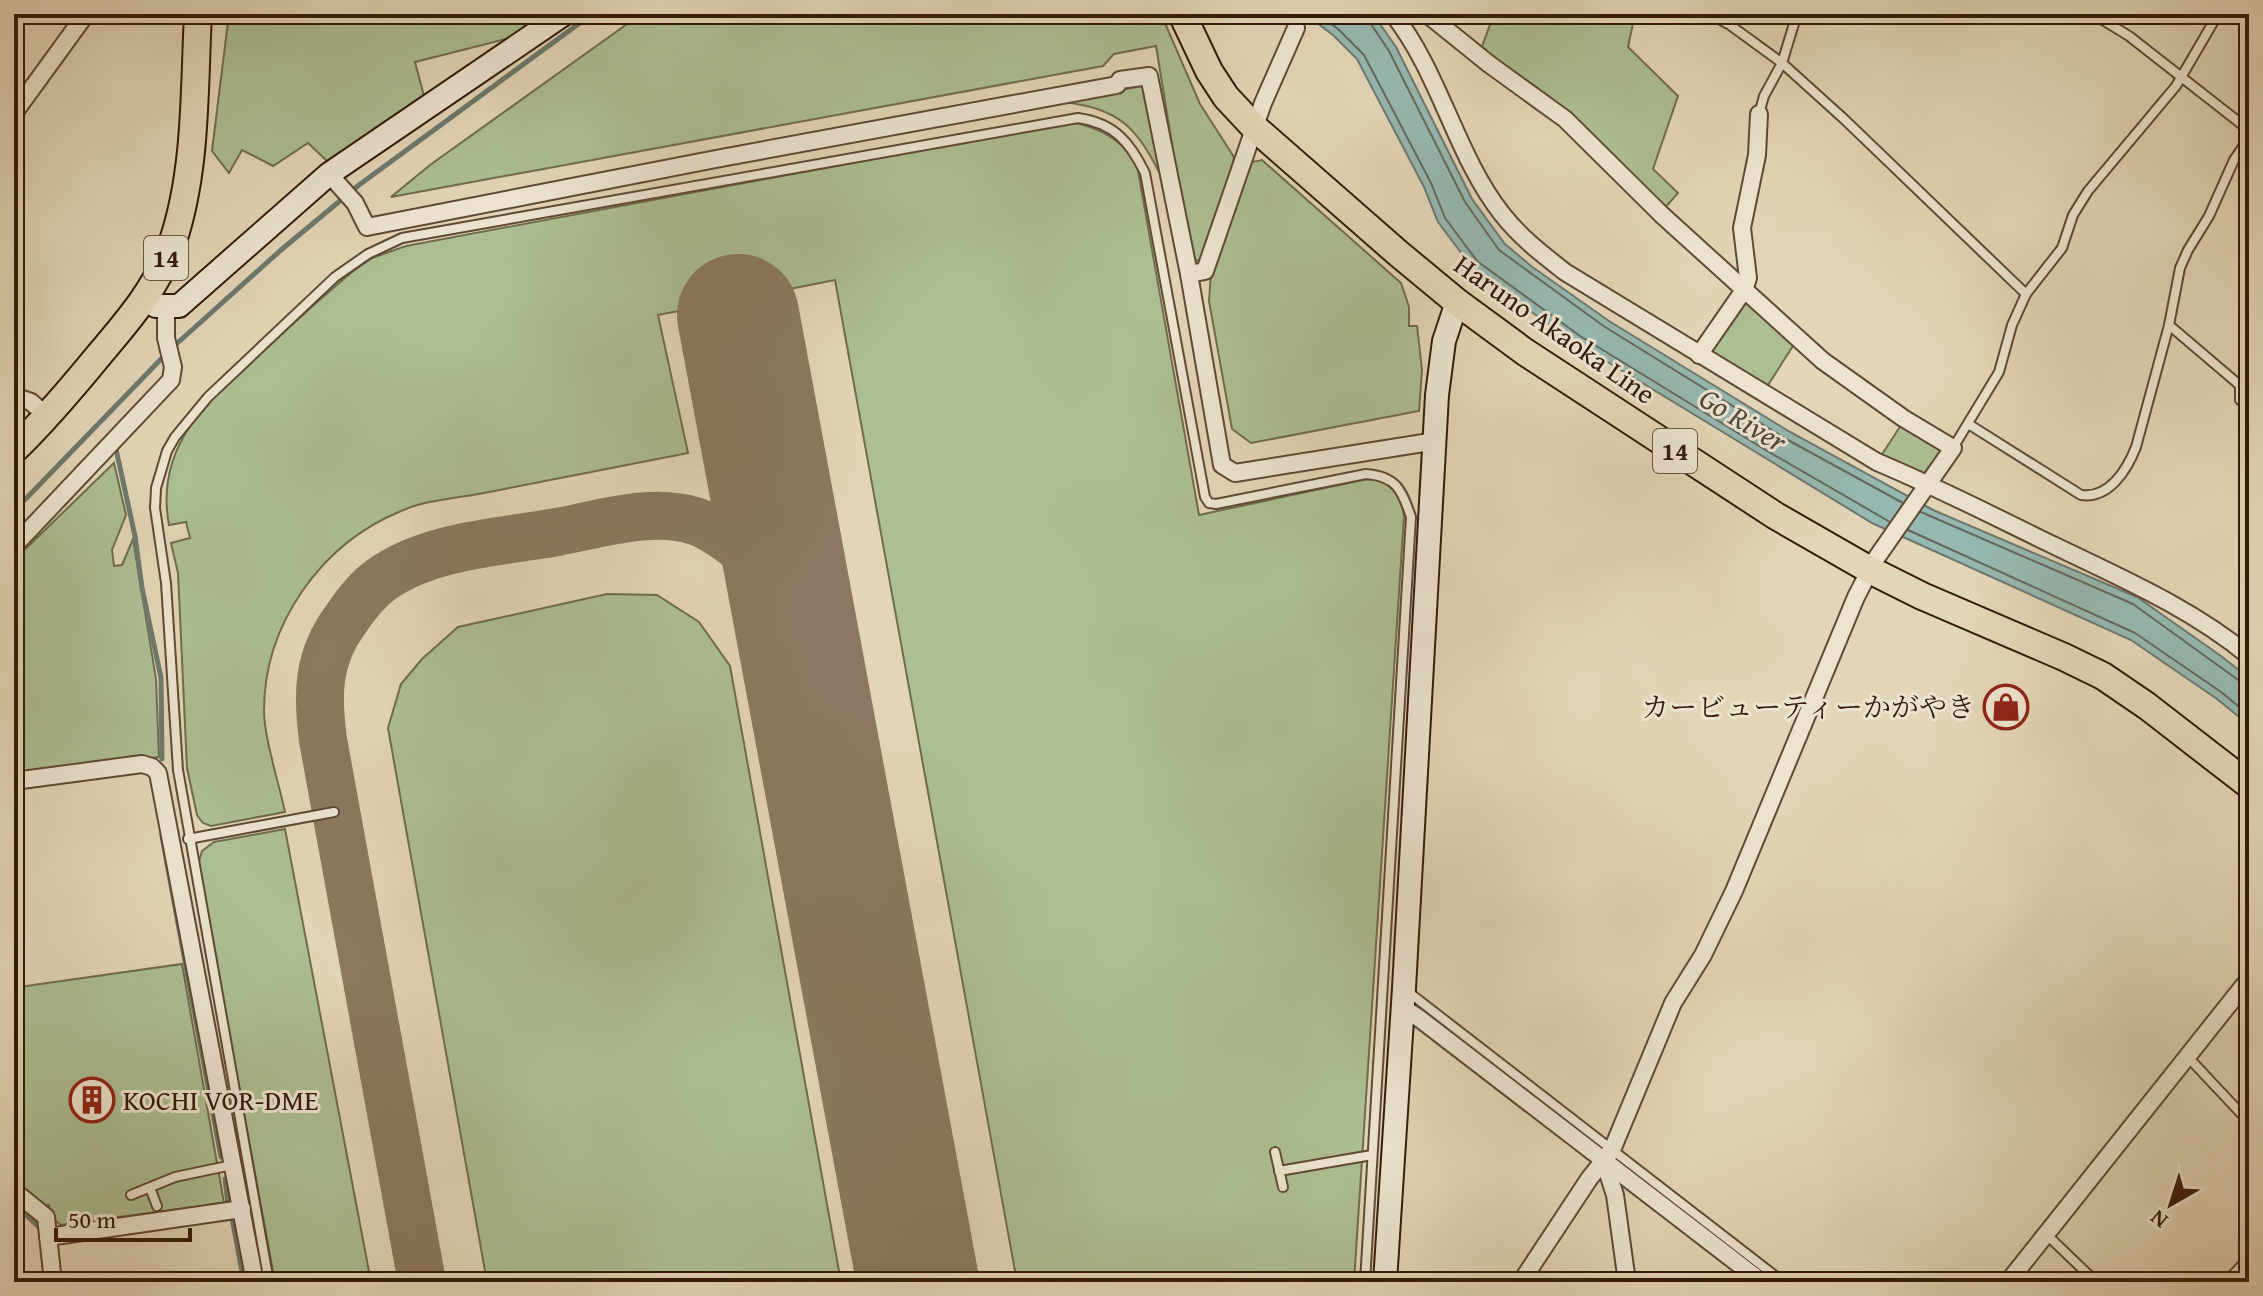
<svg xmlns="http://www.w3.org/2000/svg" width="2263" height="1296" viewBox="0 0 2263 1296" font-family="'Gentium Book Plus','Noto Serif JP',serif">
<style>
.green{fill:#adbe94;stroke:#706c4f;stroke-width:2}
.water{fill:#95b8b0;stroke:#6e796e;stroke-width:2}
.lines{fill:none;stroke-linecap:round;stroke-linejoin:round}
.shore{stroke:#64695d;stroke-width:2}
.stream{stroke:#6e796e;stroke-width:5}
.taxiway{stroke:#8c7860;stroke-width:48}
.runway{stroke:#8c7860;stroke-width:122}
.lane-casing{stroke:#604935;stroke-width:12}
.street-casing{stroke:#604935;stroke-width:20}
.secondary-casing{stroke:#341a0a;stroke-width:26}
.primary-casing{stroke:#341a0a;stroke-width:30}
.lane{stroke:#ede4d0;stroke-width:8}
.street{stroke:#ede4d0;stroke-width:16}
.secondary{stroke:#ede4d0;stroke-width:22}
.primary{stroke:#e3d5b7;stroke-width:26}
.labels{text-anchor:middle;stroke-width:6;stroke-linejoin:round;paint-order:stroke}
.shield{fill:#ede4d0;stroke:#6c5745;stroke-width:2}
.shield-label{font-size:26px;font-weight:bold;fill:#341a0a}
.street-label{font-size:28px;fill:#341a0a;stroke:#ede4d0}
.poi-label{font-size:28px;fill:#341a0a;stroke:#ede4d0;text-anchor:end}
.water-label{font-size:30px;font-style:italic;fill:#51493c;stroke:#ede4d0}
</style>
<rect width="100%" height="100%" fill="#e3d5b7"/>
<filter id="stains"><feTurbulence type="fractalNoise" baseFrequency=".0025" numOctaves="4"/><feColorMatrix values="0 0 0 0 .2 0 0 0 0 .09 0 0 0 0 .02 0 0 0 .5 -.17"/></filter>
<radialGradient id="worn" r=".72"><stop offset=".6" stop-color="#630" stop-opacity="0"/><stop offset="1" stop-color="#630" stop-opacity=".3"/></radialGradient>
<g class="green">
<path d="M229,14H549L518,36L415,62L424,96L329,163L308,143L273,166L242,150L229,173L212,151Z"/>
<path d="M641,14H1161L1200,104L1234,157L1229,184L1204,260L1191,261L1156,46L1114,54L1103,66L391,197L430,165Z"/>
<path d="M1494,14H1635L1628,47L1678,96L1653,169L1678,193L1662,211L1480,52Z"/>
<path d="M1146,85L1163,180C1138,129 1120,107 1061,102Z"/>
<path d="M1071,122C1101,128 1121,139 1137,165L1199,515L1367,479C1395,480 1400,491 1404,516L1354,1282H1017L835,280L658,315L688,453C620,466 552,480 484,493C458,498 425,500 401,511C321,544 264,624 264,711C264,737 279,784 285,812L211,826L203,823L197,815L187,768L178,573L171,543L190,538L186,522L169,525C153,441 216,393 272,343C300,318 327,292 356,269L372,258L406,246Z"/>
<path d="M1262,160L1401,283L1409,307V326H1417L1422,370L1419,411L1251,443L1232,429L1209,301L1211,273L1252,162Z"/>
<path d="M1744,290L1798,338L1763,393L1699,355Z"/>
<path d="M1905,419L1953,448L1929,483L1877,462Z"/>
<path d="M114,463L126,515L112,550L114,566L122,565L133,539L156,679L159,757L14,775V560Z"/>
<path d="M607,594L657,595L699,622L730,666L841,1282H487L388,728L401,684L422,659L458,627Z"/>
<path d="M285,829L371,1282H275L198,865L202,851L214,842Z"/>
<path d="M182,964L224,1203L61,1225L50,1217L49,1205L40,1206L14,1182V1004L22,1003L19,987Z"/>
</g>
<path class="water" d="M1305,14H1373L1396,47L1472,199L1505,244L1531,266L1609,321L1790,432L1933,510L2137,597L2221,656L2249,678V725L2217,699L2131,640L1872,523L1575,342L1514,300L1471,266L1438,222L1424,187L1357,59L1333,35Z"/>
<g class="lines">
<g class="shore">
<path d="M1318,14L1338,29L1364,55L1431,183L1445,218L1477,261L1580,336L1769,452L1890,522"/>
<path d="M1368,14L1369,21L1389,51L1465,202L1499,250L1605,327L1786,439L1903,503"/>
<path d="M1921,512L2133,604L2241,682L2249,684"/>
<path d="M1908,530L2135,633L2221,692L2249,715"/>
</g>
<g class="stream">
<path d="M173,347L281,250L359,185L592,14"/>
<path d="M116,449L135,536L142,588L161,678L162,759"/>
<path d="M14,511L166,354"/>
<path d="M162,836L221,1157"/>
<path d="M1412,1002L1421,1008"/>
<path d="M1427,1013L1509,1076"/>
<path d="M1515,1081L1602,1148"/>
<path d="M1618,1161L1633,1172"/>
<path d="M225,1179L228,1204"/>
<path d="M14,1204L41,1229"/>
<path d="M226,1219L232,1218L244,1282"/>
<path d="M1772,1280L1774,1282"/>
</g>
<path class="taxiway" d="M422,1282L323,740C317,694 317,658 346,619C356,604 368,589 382,579C430,545 501,542 557,532C600,524 652,507 695,521C726,531 786,582 797,613C799,620 798,630 798,637"/>
<path class="runway" d="M738,315L918,1282"/>
<g class="lane-casing">
<g id="lane">
<path d="M1685,14L1715,17L1730,25L1782,63L1844,119L2026,294"/>
<path d="M2093,14L2129,36L2249,130"/>
<path d="M1759,114L1764,96L1782,63L1797,14"/>
<path d="M2169,325L2236,382L2240,386V400L2249,406"/>
<path d="M1970,425L2081,495C2109,499 2127,470 2136,447L2169,325L2180,268L2188,250L2209,216L2234,160L2249,138"/>
<path d="M1953,448L1999,372L2012,325L2026,294L2062,248L2073,215L2088,191L2176,86L2218,14"/>
<path d="M188,839L334,812"/>
<path d="M1407,991L1783,1282"/>
<path d="M2187,1056L2249,1122"/>
<path d="M1275,1152L1283,1187"/>
<path d="M1279,1171L1372,1155"/>
<path d="M150,1188L157,1206"/>
<path d="M131,1195L175,1177L232,1165"/>
<path d="M2046,1234L2096,1282"/>
<path d="M269,1282L178,770L166,583L155,508L156,488L167,451L175,437L208,397L335,277L368,254L402,238L1078,118C1114,123 1130,142 1145,173L1205,497L1209,503L1216,504L1366,474C1396,476 1402,490 1411,517L1365,1282"/>
<path d="M2226,1282L2249,1258"/>
</g>
</g>
<g class="street-casing">
<g id="street">
<path d="M1393,14C1440,73 1456,156 1502,214C1520,237 1542,254 1565,272L1877,462C1937,487 1995,517 2053,545C2121,578 2191,608 2249,656"/>
<path d="M1427,14L1489,64L1565,119L1662,215L1823,361L1903,418L1953,448L1875,560L1856,597L1734,891L1703,955L1673,1003L1612,1150L1589,1179L1521,1282"/>
<path d="M2240,14L2249,20"/>
<path d="M14,113L86,14"/>
<path d="M329,174L355,203L367,227L721,158L1117,85L1120,80L1149,76L1189,274L1222,465L1235,473L1436,441"/>
<path d="M1189,274L1205,271L1263,103L1296,28"/>
<path d="M1699,355L1744,290L1748,278L1742,228L1757,155L1759,114"/>
<path d="M14,396L31,402L48,417"/>
<path d="M14,546L171,380L173,367L166,338V308"/>
<path d="M14,781L142,764L152,767L158,773L255,1282"/>
<path d="M1402,1013H1411L1420,1019L1762,1282"/>
<path d="M1604,1161L1615,1195L1627,1282"/>
<path d="M14,1191L46,1217L53,1282"/>
<path d="M48,1237L242,1209"/>
<path d="M2008,1282L2249,979"/>
</g>
</g>
<g class="secondary-casing">
<g id="secondary">
<path d="M144,298L156,306H179L329,174L564,14"/>
<path d="M1385,1282L1404,988L1437,395L1444,341L1457,302"/>
</g>
</g>
<g class="primary-casing">
<g id="primary">
<path d="M1182,14L1209,71L1226,97L1255,128L1399,254L1457,302L1525,352L1776,516L1870,570L1922,596L2064,657L2103,676L2147,706L2249,785"/>
<path d="M14,450C45,420 72,388 99,355C128,321 158,286 172,244C197,171 194,90 198,14"/>
</g>
</g>
<use href="#lane" class="lane"/>
<use href="#street" class="street"/>
<use href="#secondary" class="secondary"/>
<use href="#primary" class="primary"/>
</g>
<defs>
<g id="shop-ring" transform="scale(2.3)"><circle r="9.5" fill="#ede4d0" stroke="#8f2418" stroke-width="1.5"/><path d="M-5-2.5h2.3a2.7 3.5 0 0 1 5.4 0H5L5.5 6h-11ZM-1.5-2.5h3a1.5 2.3 0 0 0-3 0Z" fill="#8f2418"/></g>
<g id="building-ring" transform="scale(2.3)"><circle r="9.5" fill="#ede4d0" stroke="#8f2418" stroke-width="1.5"/><path d="M-4-6H4V6H1V3H-1V6H-4ZM-2.5-4.3h1.7v1.8h-1.7ZM.8-4.3h1.7v1.8H.8ZM-2.5-1h1.7V.8h-1.7ZM.8-1h1.7V.8H.8Z" fill="#8f2418"/></g>
</defs>
<g fill-rule="evenodd">
<use href="#shop-ring" x="2006" y="707"/>
<use href="#building-ring" x="92" y="1100"/>
</g>
<g class="labels">
<g class="shield">
<rect x="144" y="236" width="44" height="44" rx="6"/>
<rect x="1653" y="429" width="44" height="44" rx="6"/>
</g>
<g class="shield-label">
<text x="166" y="267">14</text>
<text x="1675" y="460">14</text>
</g>
<g class="street-label">
<text transform="translate(1555 329) rotate(35)" y="10">Haruno Akaoka Line</text>
</g>
<g class="poi-label">
<text x="1975" y="717">カービューティーかがやき</text>
<text x="123" y="1110" text-anchor="start">KOCHI VOR-DME</text>
</g>
<g class="water-label">
<text transform="translate(1743 420) rotate(31)" y="10">Go River</text>
</g>
</g>
<rect width="2263" height="1296" fill="none" stroke="#e3d5b7" stroke-width="48"/>
<rect x="16" y="16" width="2231" height="1264" fill="none" stroke="#341a0a" stroke-width="4"/>
<rect x="24" y="24" width="2215" height="1248" fill="none" stroke="#341a0a" stroke-width="2"/>
<g transform="translate(2171 1204) rotate(219)" stroke="#ede4d0" stroke-width="6" paint-order="stroke">
<path d="M0-6L14 30L0 20L-14 30Z" fill="#341a0a"/>
<text y="-12" font-size="22" font-weight="bold" text-anchor="middle" fill="#341a0a">N</text>
</g>
<path d="M56 1228v12h134v-12" fill="none" stroke="#341a0a" stroke-width="4"/>
<text x="68" y="1228" font-size="24" fill="#341a0a" stroke="#ede4d0" stroke-width="6" paint-order="stroke">50 m</text>
<rect width="100%" height="100%" filter="url(#stains)"/>
<rect width="100%" height="100%" fill="url(#worn)"/>
</svg>
